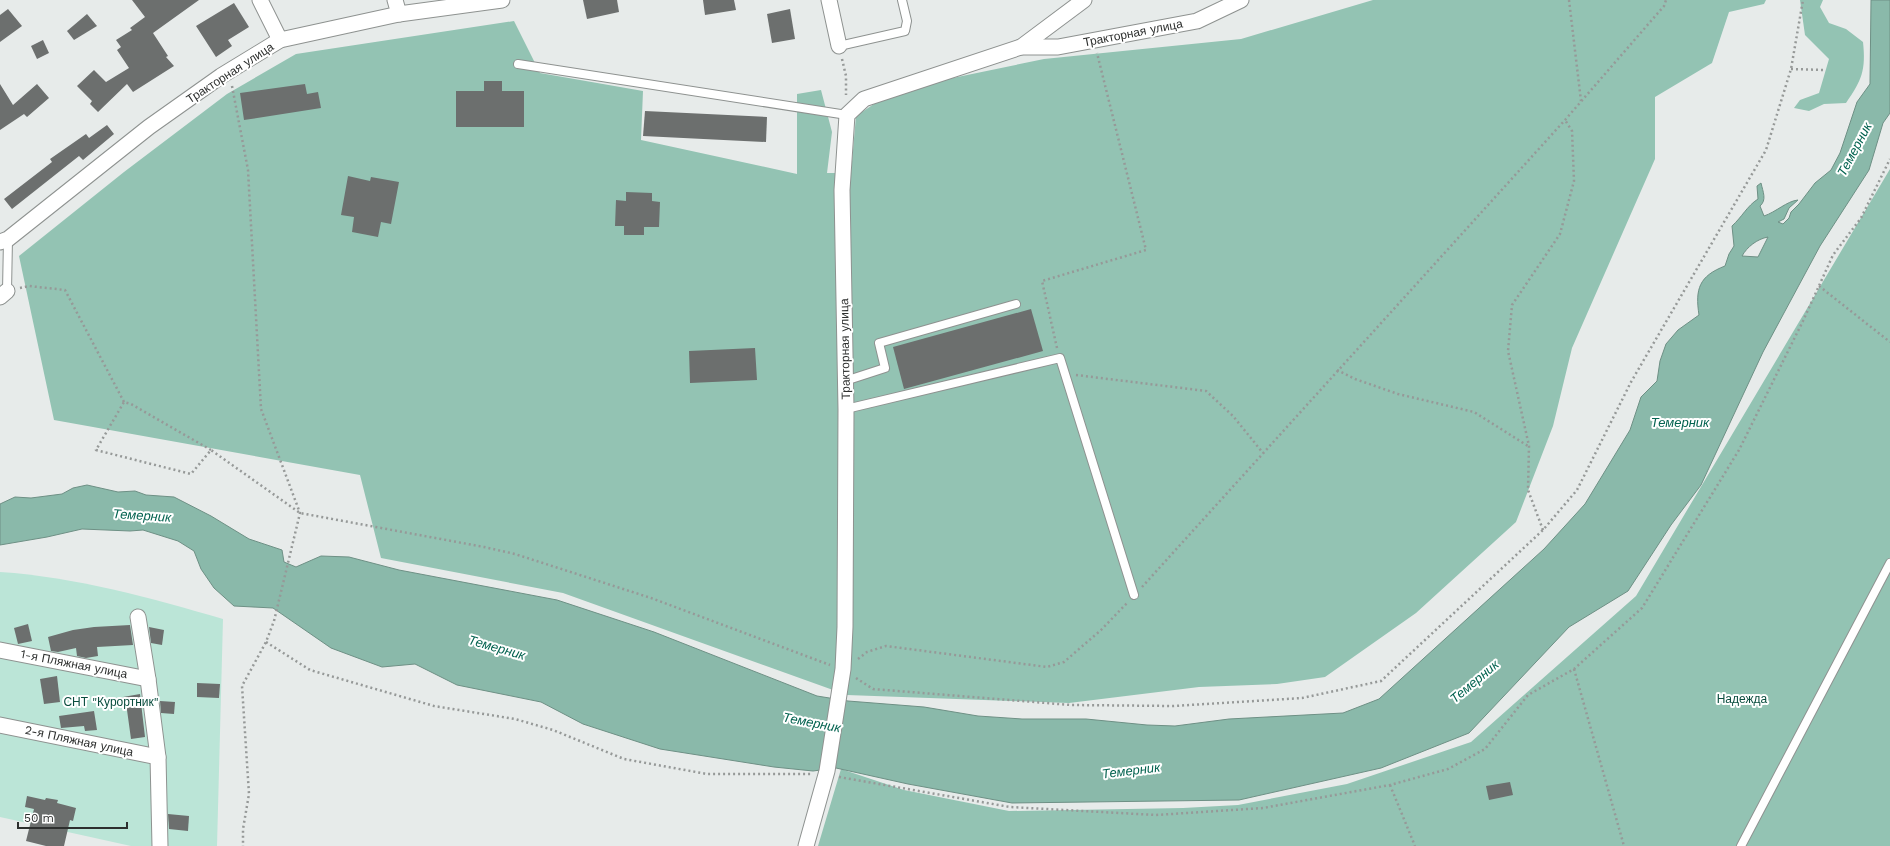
<svg xmlns="http://www.w3.org/2000/svg" width="1890" height="846" viewBox="0 0 1890 846" font-family="'Work Sans',sans-serif">
<style>
.green{fill:#bbe5d7}
.forest{fill:#93c3b3}
.water{fill:#8ab9aa;stroke:#6e9085;fill-rule:evenodd}
.building{fill:#6c6f6e}
.lines{fill:none;stroke-linecap:round;stroke-linejoin:round}
.lane-casing{stroke:#8e9290;stroke-width:10}
.street-casing{stroke:#8e9290;stroke-width:17}
.path{stroke:#969998;stroke-width:2.5;stroke-dasharray:2 3;stroke-linecap:butt}
.lane{stroke:#fff;stroke-width:8}
.street{stroke:#fff;stroke-width:15}
.labels{text-anchor:middle;stroke-width:4;stroke-linejoin:round;paint-order:stroke}
.street-label{font-size:12px;fill:#2d2f2e;stroke:#fff}
.park-label{font-size:12px;fill:#0a4d3e;stroke:#fff}
.water-label{font-size:13px;font-style:italic;fill:#046350;stroke:#fff}
</style>
<rect width="100%" height="100%" fill="#e7ebea"/>
<path class="green" d="M0,572C76,577 151,598 223,619L217,846H131L0,817Z"/>
<g class="forest">
<path d="M1373,0H1766L1764,4L1729,12L1712,63L1655,97V159L1572,348L1553,426L1516,522L1416,613L1325,677L1277,684L1199,687L1069,703L847,695L563,593L381,558L360,475L54,420L19,256L124,172L227,94L296,54L514,21L540,73L643,91L641,140L797,174V94L821,90L832,132L827,173H851L856,116L886,96L943,80L1044,59L1241,39Z"/>
<path d="M1800,0H1823L1820,7L1829,23L1846,29L1863,42C1866,70 1862,80 1846,103L1824,104L1809,111L1794,108L1800,100L1819,93L1829,59L1805,35Z"/>
<path d="M1890,169V846H818L841,769L904,790L1009,811L1183,808L1238,805L1347,784L1471,742L1636,596Z"/>
</g>
<path class="water" d="M1871,0H1890V113L1883,123L1869,170L1820,246L1763,352L1701,485L1671,525L1628,591L1569,627L1469,733L1381,768L1239,800L1012,803L908,784L836,768L813,771L774,767L660,749L583,724L541,702L457,685L415,664L382,667L331,648L273,608L234,606L214,588L201,569L194,551L178,541L143,530L130,531L82,529L47,537L0,545V504L15,497L31,498L62,494L73,488L87,485L118,492L135,491L146,495L174,497L211,516L249,539L282,550L284,562L296,567L321,556L349,557L399,570L557,600L654,632L817,696L848,701L924,707L978,716L1022,719H1086L1147,725L1175,726L1229,719L1343,713L1379,699L1544,549L1585,504L1630,430L1641,397L1657,381L1660,361L1666,344L1678,330L1699,315C1695,289 1699,276 1725,266L1729,254L1734,246L1732,226C1742,217 1747,206 1758,199L1757,186L1761,183C1763,192 1767,200 1760,206L1764,216C1776,212 1787,201 1798,200L1789,208L1784,219L1778,222L1783,224L1789,218L1791,212L1799,204L1815,183L1831,170L1840,153L1857,102L1870,84ZM1768,237L1758,257L1742,256C1747,247 1757,239 1768,237Z"/>
<g class="building">
<path d="M132,0H199L153,33L168,56L166,57L174,66L133,92L127,84L98,112L90,104L92,101L77,86L94,70L106,82L129,68L117,50L121,47L116,40L132,30L130,28L145,17Z"/>
<path d="M583,0H617L619,12L587,19Z"/>
<path d="M703,0H734L736,10L705,15Z"/>
<path d="M234,3L249,27L228,40L232,46L216,57L196,26Z"/>
<path d="M8,9L22,26L0,42V15Z"/>
<path d="M790,9L795,39L772,43L767,14Z"/>
<path d="M87,14L97,26L74,40L67,31Z"/>
<path d="M43,40L49,53L37,59L31,46Z"/>
<path d="M484,81H502V91H524V127H456V91H484Z"/>
<path d="M0,84L13,105L37,84L49,98L27,117L24,114L0,130Z"/>
<path d="M305,84L307,94L318,92L321,108L244,120L240,93Z"/>
<path d="M645,111L767,117L766,142L643,136Z"/>
<path d="M107,125L114,134L83,160L79,156L12,209L4,199L52,162L50,159L86,134L89,138Z"/>
<path d="M348,176L370,181L371,177L399,182L391,224L381,222L378,237L352,232L354,217L341,215Z"/>
<path d="M626,192L652,193V201L660,202L659,227H644V235H624V226H615L616,200L626,201Z"/>
<path d="M1031,309L1043,351L904,389L893,347Z"/>
<path d="M755,348L757,380L690,383L689,351Z"/>
<path d="M28,624L32,641L18,644L14,628Z"/>
<path d="M130,625L133,645L97,647L98,656L86,658L77,656L76,648L58,652L51,651L48,637L73,630L94,627Z"/>
<path d="M149,627L164,630L162,645L151,643Z"/>
<path d="M57,676L60,702L44,704L40,679Z"/>
<path d="M197,683L220,684L219,698L197,697Z"/>
<path d="M140,694L145,737L131,739L127,710H125L123,697Z"/>
<path d="M160,701L175,702L174,714L161,713Z"/>
<path d="M94,711L97,730L85,731L84,726L61,728L59,716Z"/>
<path d="M1510,782L1513,795L1489,800L1486,786Z"/>
<path d="M27,796L45,800L46,798L58,800L57,803L76,808L73,821L70,820L64,846H46L26,841L34,809L25,807Z"/>
<path d="M168,814L189,816L188,831L169,829Z"/>
</g>
<g class="lines">
<g class="lane-casing">
<g id="lane">
<path d="M839,46L905,31L907,21L902,0"/>
<path d="M518,64L847,115"/>
<path d="M7,291L8,239"/>
<path d="M845,381L885,368L879,343L1016,304"/>
<path d="M846,409L1060,358L1134,595"/>
<path d="M1741,846L1890,563"/>
</g>
</g>
<g class="street-casing">
<g id="street">
<path d="M260,0L280,40"/>
<path d="M395,0L399,14"/>
<path d="M829,0L839,46"/>
<path d="M1021,47H1058L1197,21L1241,0"/>
<path d="M0,242L8,239L149,127L221,76L280,40L399,14L502,0"/>
<path d="M0,297L7,291"/>
<path d="M138,617L148,679L158,757L160,846"/>
<path d="M0,650L148,679"/>
<path d="M0,725L158,757"/>
<path d="M806,846L827,771L843,669L845,627L846,409L842,190L847,115L864,99L1021,47L1084,0"/>
</g>
</g>
<g class="path">
<path d="M1569,0L1581,101"/>
<path d="M842,59L846,76V95"/>
<path d="M1791,69L1824,70"/>
<path d="M232,86L248,170L261,409L300,513L274,621L266,642L242,686L249,794L243,829V846"/>
<path d="M1819,286L1890,342"/>
<path d="M20,288L29,286L65,290L124,402"/>
<path d="M1057,348L1042,281L1146,250L1097,53"/>
<path d="M1337,370L1355,379L1398,394L1474,412L1528,446"/>
<path d="M1076,375L1206,391L1233,416L1263,453"/>
<path d="M211,450L131,404L124,402L96,450L191,474L211,450L300,513L484,547L515,554L651,598L830,665"/>
<path d="M1543,530L1528,490L1529,446L1508,351L1512,305L1560,234L1574,181L1572,131L1565,120"/>
<path d="M1142,587L1565,120L1664,6L1666,0"/>
<path d="M266,642L310,670L434,706L515,719L553,730L624,759L707,774H813"/>
<path d="M858,659L867,652L886,646L1047,667L1064,662L1101,630L1128,602"/>
<path d="M1574,669L1624,846"/>
<path d="M856,678L873,689L1071,705L1174,706L1302,698L1381,681L1543,530L1577,490L1631,382L1766,150L1791,69L1803,0"/>
<path d="M839,777L1010,807L1156,815L1263,808L1390,785L1448,769L1485,749L1528,695L1574,669L1642,608L1739,450L1803,321L1833,255L1861,218L1890,159"/>
<path d="M1390,785L1415,846"/>
</g>
<use href="#lane" class="lane"/>
<use href="#street" class="street"/>
</g>
<g class="labels">
<g class="street-label">
<text transform="translate(1133 33) rotate(-11)" y="4">Тракторная улица</text>
<text transform="translate(230 73) rotate(-33)" y="4">Тракторная улица</text>
<text transform="translate(845 349) rotate(-91)" y="4">Тракторная улица</text>
<text transform="translate(74 664) rotate(11)" y="4">1-я Пляжная улица</text>
<text transform="translate(79 741) rotate(12)" y="4">2-я Пляжная улица</text>
</g>
<g class="park-label">
<text x="1742" y="703">Надежда</text>
<text x="111" y="706">СНТ "Курортник"</text>
</g>
<g class="water-label">
<text transform="translate(1854 149) rotate(-62)" y="5">Темерник</text>
<text x="1680" y="427">Темерник</text>
<text transform="translate(142 515) rotate(4)" y="5">Темерник</text>
<text transform="translate(497 647) rotate(16)" y="5">Темерник</text>
<text transform="translate(1474 681) rotate(-40)" y="5">Темерник</text>
<text transform="translate(812 722) rotate(11)" y="5">Темерник</text>
<text transform="translate(1131 770) rotate(-7)" y="5">Темерник</text>
</g>
</g>
<path d="M18 822v6h109v-6" fill="none" stroke="#2d2f2e" stroke-width="2"/>
<text x="24" y="822" font-size="12" fill="#2d2f2e" stroke="#ffffff" stroke-width="3" paint-order="stroke">50 m</text>
</svg>
